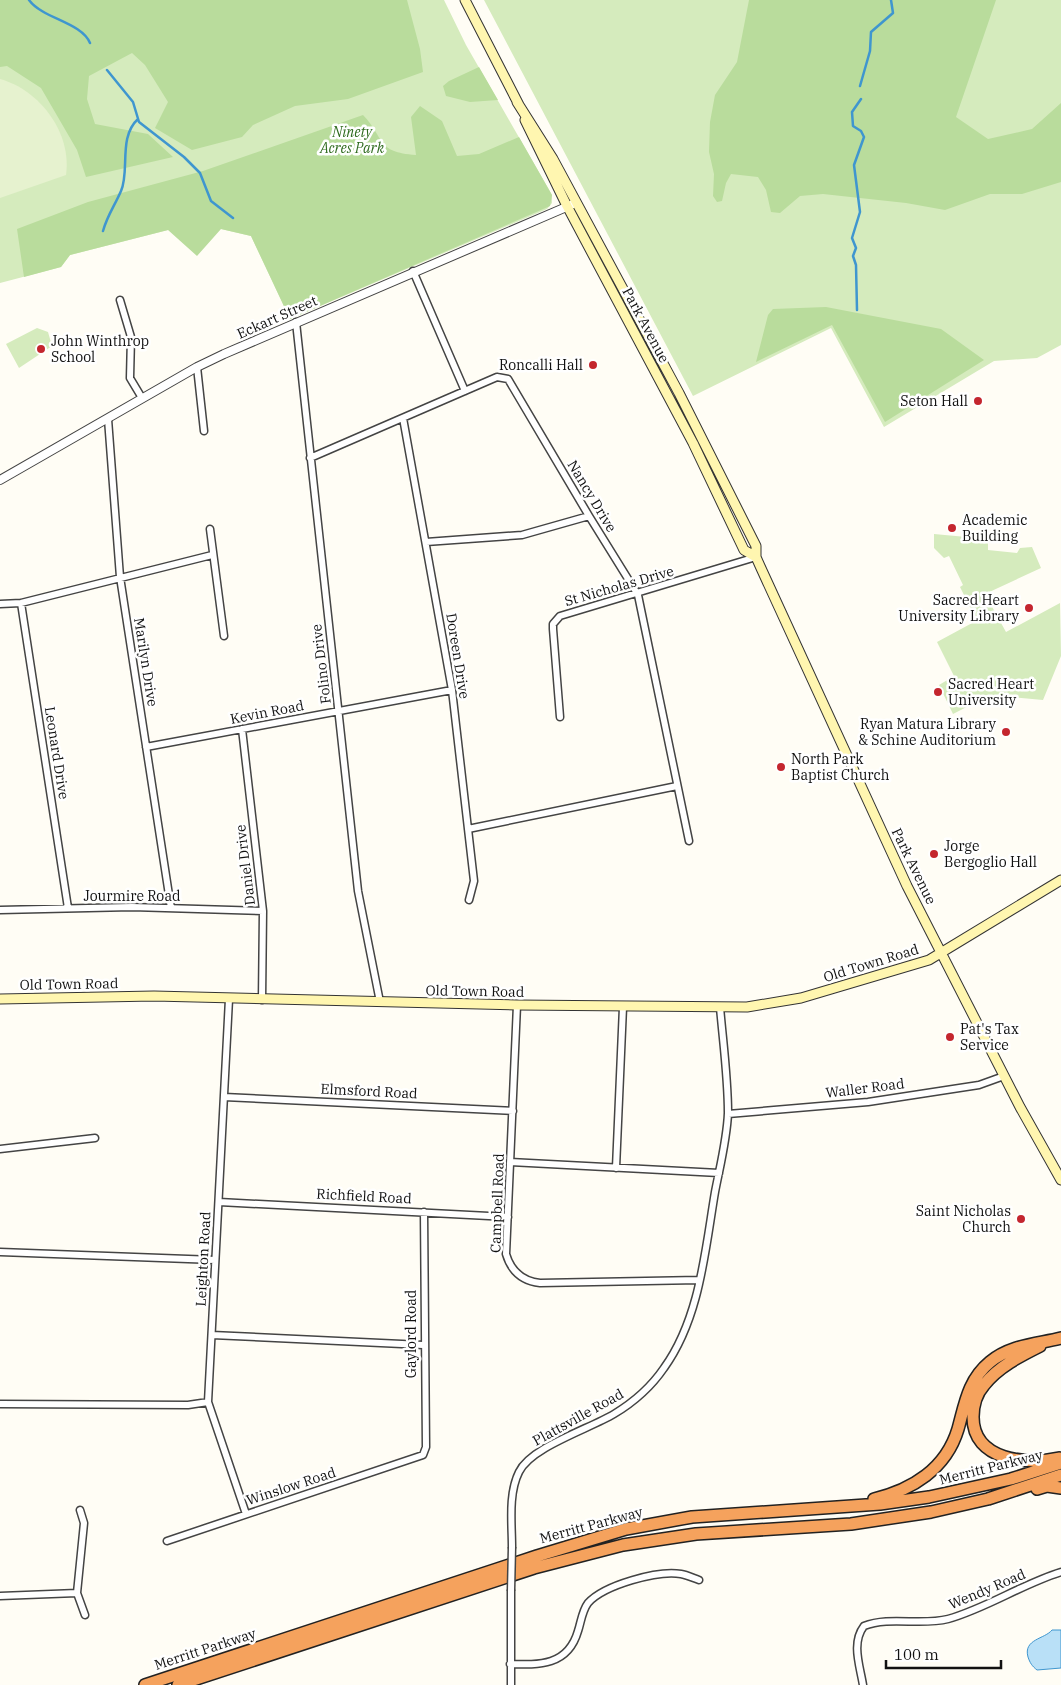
<svg xmlns="http://www.w3.org/2000/svg" width="1061" height="1685" viewBox="0 0 1061 1685" font-family="'IBM Plex Serif',serif">
<style>
.green{fill:#d5ebbd}
.forest{fill:#b9dc9c}
.pitch{fill:#e6f2cf}
.water{fill:#b9e0f7;stroke:#3f96cf}
.lines{fill:none;stroke-linecap:round;stroke-linejoin:round}
.stream{stroke:#3f96cf;stroke-width:2.5}
.minor-casing{stroke:#444;stroke-width:9}
.tertiary-casing{stroke:#444;stroke-width:10}
.secondary-casing{stroke:#333;stroke-width:11}
.motorway-casing{stroke:#222;stroke-width:14}
.minor{stroke:#fff;stroke-width:6}
.tertiary{stroke:#fff;stroke-width:8}
.secondary{stroke:#fff6b0;stroke-width:9}
.motorway{stroke:#f5a25d;stroke-width:11}
.minor-bridge-casing{stroke:#444;stroke-width:9;stroke-linecap:butt}
.minor-bridge{stroke:#fff;stroke-width:6}
.poi-dot{fill:#c4262e;stroke:#fff;stroke-width:2}
.labels{text-anchor:middle;stroke-width:5;stroke-linejoin:round;paint-order:stroke}
.park-label{font-size:14px;font-style:italic;fill:#2f6b1f;stroke:#fff}
.street-label{font-size:14px;fill:#111;stroke:#fff}
.poi-label{font-size:14px;fill:#111;stroke:#fff;text-anchor:start}
</style>
<rect width="100%" height="100%" fill="#fffdf5"/>
<path class="green" d="M0,0H444L466,45L552,195V203L547,209L290,319L251,236L221,229L168,230L70,255L61,267L0,283Z
M484,0H1061V345L1037,358L994,361L884,427L831,328L693,396Z
M37,328L48,332L52,346L19,368L6,344Z
M934,534L988,539V550L1017,553L1020,548L1032,547L1041,568L985,594L1006,632L1060,603L1061,656L1043,700L990,695L953,714L939,685L954,676L937,642L974,622L969,611L971,609L960,587L963,585L949,556L944,558L934,548Z"/>
<path class="forest" d="M0,0H407L420,49L423,72L348,99L295,106L253,125L242,137L192,150L155,128L168,102L145,65L132,53L89,76L87,99L95,124L148,134L173,157L86,177L77,150L41,88L7,66L0,67Z
M749,0H996L956,117L988,139L1032,129L1061,103V182L1022,194H990L945,210L906,203L823,194L800,196L780,213L771,212L766,190L758,177L731,174L726,183L722,201L717,202L713,196L714,174L709,152L710,122L715,95L737,62Z
M479,67L498,100L470,102L446,96L443,86L449,81Z
M420,106L442,121L457,156L479,154L519,137L552,195L550,206L290,319L251,236L221,229L197,256L168,230L70,255L61,267L24,277L17,229L88,202L203,171L363,115C386,139 375,152 416,155L411,117Z
M826,307L941,329L984,360L885,422L832,325L756,362L768,315L773,309Z"/>
<path class="pitch" d="M0,79C40,90 72,133 66,175L0,198Z"/>
<path class="water" d="M1052,1630H1061V1668L1037,1670C1032,1666 1030,1663 1028,1657C1023,1639 1045,1639 1052,1630Z"/>
<g class="lines">
<path class="stream" d="M29,0C43,19 81,22 90,43
M107,70L133,102L139,122L184,157L200,173L211,201L233,218
M860,86L870,51L871,32L893,13L891,0
M103,231C107,216 115,205 121,191C130,171 118,137 138,119
M857,310L856,265L853,256L856,248L852,238L860,212L854,165L864,137L861,131L853,126L852,112L861,99"/>
<g class="minor-casing">
<path id="minor" d="M413,271L465,391
M120,300L131,337L130,378L142,398
M296,322L358,891L380,1002
M197,367L204,431
M403,418L452,690L474,881L469,900
M108,419L120,577L171,908
M310,458L497,377L508,379L589,516L638,595L689,841
M210,529L224,636
M426,542L522,535L589,516
M21,603L68,908
M0,604L21,603L212,555
M560,717L553,629V624L560,616L756,557
M242,729L263,911L262,1000
M146,747L452,690
M468,829L677,786
M0,910L132,907L263,911
M229,999L208,1402L246,1514
M517,1005L506,1254C511,1271 522,1281 540,1283L699,1280
M224,1097L513,1111
M728,1114L868,1102L979,1085L1004,1076
M0,1149L95,1138
M510,1162L719,1173
M616,1168L623,1007
M219,1202L508,1217
M0,1252L215,1260
M212,1335L423,1345
M0,1404L188,1405L208,1402
M80,1510L84,1523L77,1593L85,1615
M167,1541L423,1455L426,1447L424,1212
M512,1547C512,1524 508,1494 519,1472C531,1447 589,1429 614,1414C634,1402 651,1387 664,1368C700,1318 705,1251 715,1192C720,1166 727,1139 728,1113C728,1078 723,1042 720,1007
M511,1591V1685
M0,1596L77,1593
M510,1664C539,1665 568,1666 578,1631C581,1622 582,1611 588,1603C604,1585 658,1570 681,1574C687,1575 693,1578 699,1580
M863,1685C860,1666 851,1643 864,1626C890,1616 921,1626 948,1619C987,1608 1022,1584 1061,1572"/>
</g>
<g class="tertiary-casing">
<path id="tertiary" d="M0,480L197,367L224,354L571,205"/>
</g>
<g class="secondary-casing">
<path id="secondary" d="M465,0L519,105
M517,102L553,159L679,393L756,546V557L760,566L907,886L1020,1107L1061,1180
M525,120L567,206L693,443L744,550L756,557
M0,999L154,996L517,1005L747,1007L801,998L929,960L1061,880"/>
</g>
<g class="motorway-casing">
<path id="motorway" d="M1040,1346C1020,1356 998,1367 984,1385C976,1394 973,1405 973,1417C973,1461 1027,1465 1059,1458
M1037,1489L1047,1486L1061,1488
M874,1499C912,1490 946,1469 958,1429C965,1404 968,1380 990,1362C1010,1345 1037,1344 1061,1338
M145,1685L537,1556L626,1529L692,1517L880,1504L929,1497L1011,1479L1061,1463
M178,1685L534,1568L623,1545L696,1534L851,1524L931,1512L988,1499L1061,1475"/>
</g>
<use href="#minor" class="minor"/>
<use href="#tertiary" class="tertiary"/>
<use href="#secondary" class="secondary"/>
<use href="#motorway" class="motorway"/>
<g class="minor-bridge-casing">
<path id="minor-bridge" d="M511,1591L512,1547"/>
</g>
<use href="#minor-bridge" class="minor-bridge"/>
</g>
<g class="poi-dot">
<circle cx="41" cy="349" r="5"/>
<circle cx="593" cy="365" r="5"/>
<circle cx="978" cy="401" r="5"/>
<circle cx="952" cy="528" r="5"/>
<circle cx="1029" cy="608" r="5"/>
<circle cx="938" cy="692" r="5"/>
<circle cx="1006" cy="732" r="5"/>
<circle cx="781" cy="767" r="5"/>
<circle cx="934" cy="854" r="5"/>
<circle cx="950" cy="1037" r="5"/>
<circle cx="1021" cy="1219" r="5"/>
</g>
<g class="labels">
<g class="park-label">
<text x="352" y="137">Ninety<tspan x="352" dy="16">Acres Park</tspan></text>
</g>
<g class="street-label">
<text transform="translate(277 317) rotate(-24)" y="5">Eckart Street</text>
<text transform="translate(646 325) rotate(62)" y="5">Park Avenue</text>
<text transform="translate(592 496) rotate(59)" y="5">Nancy Drive</text>
<text transform="translate(619 586) rotate(-16)" y="5">St Nicholas Drive</text>
<text transform="translate(458 656) rotate(81)" y="5">Doreen Drive</text>
<text transform="translate(146 662) rotate(81)" y="5">Marilyn Drive</text>
<text transform="translate(321 664) rotate(-97)" y="5">Folino Drive</text>
<text transform="translate(267 712) rotate(-11)" y="5">Kevin Road</text>
<text transform="translate(57 753) rotate(81)" y="5">Leonard Drive</text>
<text transform="translate(245 865) rotate(-97)" y="5">Daniel Drive</text>
<text transform="translate(914 866) rotate(64)" y="5">Park Avenue</text>
<text x="132" y="901">Jourmire Road</text>
<text transform="translate(871 963) rotate(-17)" y="5">Old Town Road</text>
<text transform="translate(69 984) rotate(-1)" y="5">Old Town Road</text>
<text transform="translate(475 991) rotate(1)" y="5">Old Town Road</text>
<text transform="translate(865 1088) rotate(-7)" y="5">Waller Road</text>
<text transform="translate(369 1091) rotate(3)" y="5">Elmsford Road</text>
<text transform="translate(364 1196) rotate(3)" y="5">Richfield Road</text>
<text transform="translate(497 1203) rotate(-88)" y="5">Campbell Road</text>
<text transform="translate(203 1259) rotate(-87)" y="5">Leighton Road</text>
<text transform="translate(411 1334) rotate(-90)" y="5">Gaylord Road</text>
<text transform="translate(578 1417) rotate(-29)" y="5">Plattsville Road</text>
<text transform="translate(991 1467) rotate(-14)" y="5">Merritt Parkway</text>
<text transform="translate(291 1486) rotate(-18)" y="5">Winslow Road</text>
<text transform="translate(591 1525) rotate(-15)" y="5">Merritt Parkway</text>
<text transform="translate(987 1589) rotate(-23)" y="5">Wendy Road</text>
<text transform="translate(205 1649) rotate(-18)" y="5">Merritt Parkway</text>
</g>
<g class="poi-label">
<text x="51" y="346">John Winthrop<tspan x="51" dy="16">School</tspan></text>
<text x="583" y="370" text-anchor="end">Roncalli Hall</text>
<text x="968" y="406" text-anchor="end">Seton Hall</text>
<text x="962" y="525">Academic<tspan x="962" dy="16">Building</tspan></text>
<text x="1019" y="605" text-anchor="end">Sacred Heart<tspan x="1019" dy="16">University Library</tspan></text>
<text x="948" y="689">Sacred Heart<tspan x="948" dy="16">University</tspan></text>
<text x="996" y="729" text-anchor="end">Ryan Matura Library<tspan x="996" dy="16">&amp; Schine Auditorium</tspan></text>
<text x="791" y="764">North Park<tspan x="791" dy="16">Baptist Church</tspan></text>
<text x="944" y="851">Jorge<tspan x="944" dy="16">Bergoglio Hall</tspan></text>
<text x="960" y="1034">Pat's Tax<tspan x="960" dy="16">Service</tspan></text>
<text x="1011" y="1216" text-anchor="end">Saint Nicholas<tspan x="1011" dy="16">Church</tspan></text>
</g>
</g>
<path d="M886 1660v8h115v-8" fill="none" stroke="#111111" stroke-width="2.5"/>
<text x="894" y="1660" font-size="15" fill="#111111" stroke="#ffffff" stroke-width="4" paint-order="stroke">100 m</text>
</svg>
